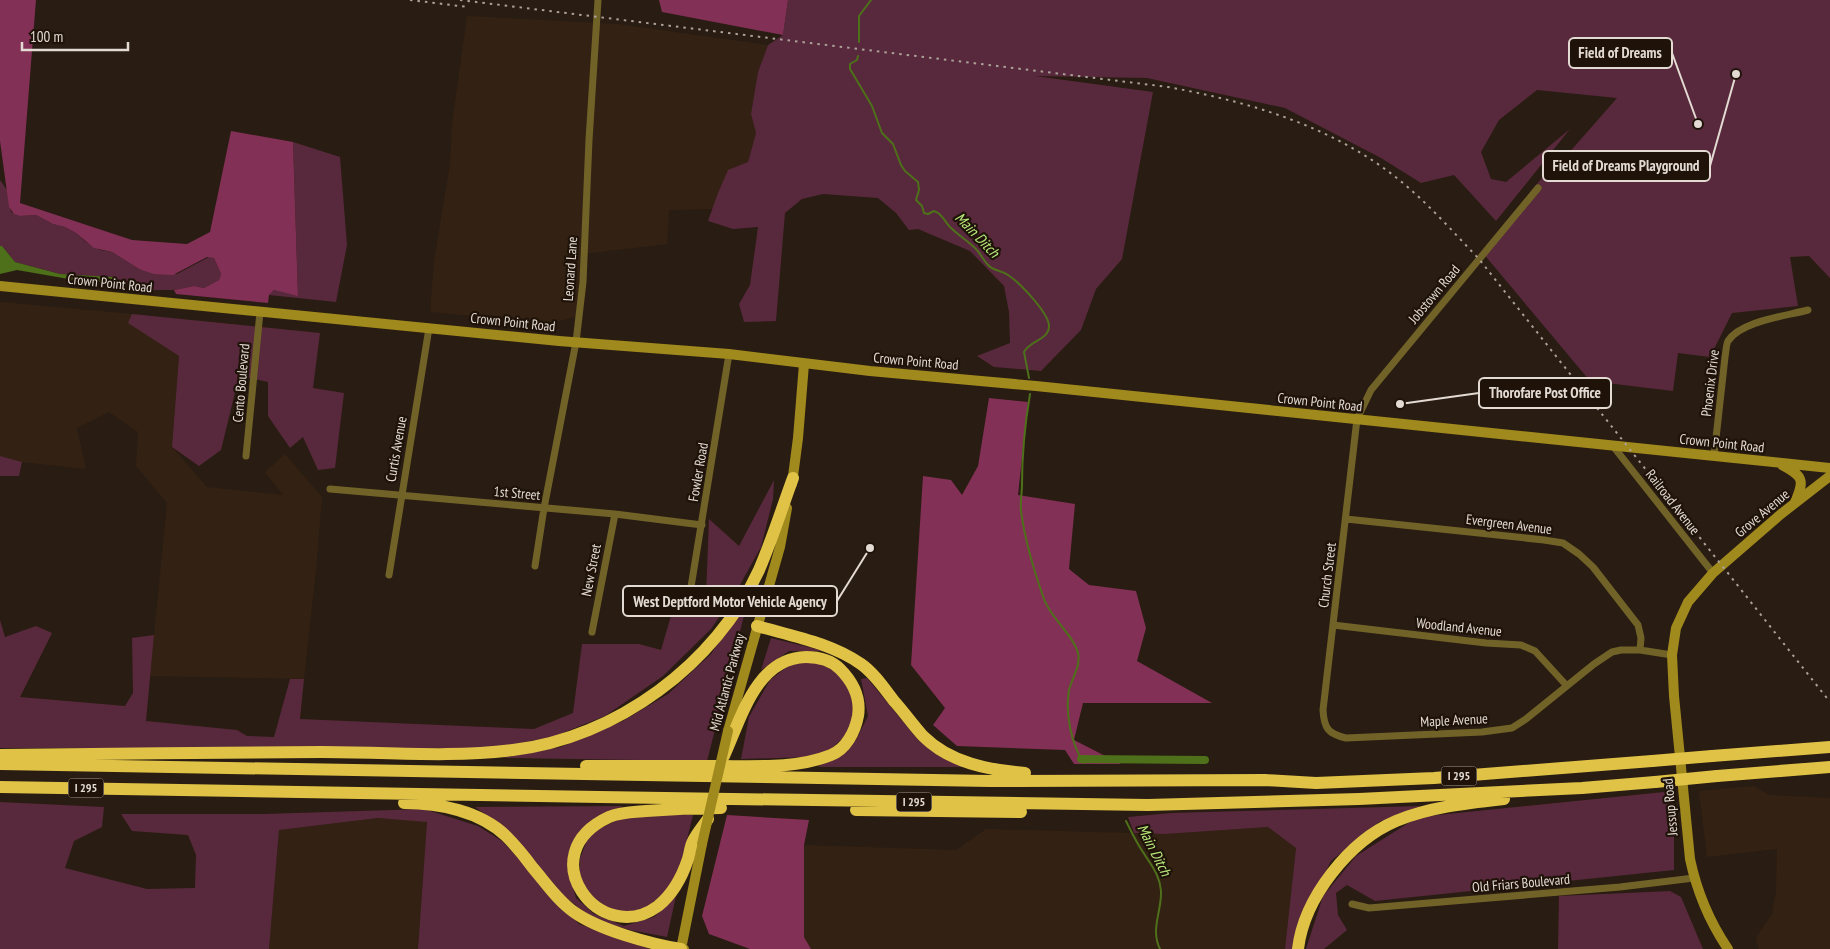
<svg xmlns="http://www.w3.org/2000/svg" width="1830" height="949" viewBox="0 0 1830 949" font-family="'PT Sans Narrow',sans-serif">
<style>
.built{fill:#332213}
.green{fill:#58293c}
.forest{fill:#823055}
.water{fill:#4e701a}
.lines{fill:none;stroke-linecap:round;stroke-linejoin:round}
.stream{stroke:#4e701a;stroke-width:2}
.canal{stroke:#4e701a;stroke-width:8}
.minor{stroke:#716328;stroke-width:7}
.secondary{stroke:#a0891d;stroke-width:10}
.motorway{stroke:#dfc246;stroke-width:12}
.rail{stroke:#aba199;stroke-width:2;stroke-dasharray:2.5 5;stroke-linecap:butt}
.secondary-bridge{stroke:#a0891d;stroke-width:10}
.motorway-bridge{stroke:#dfc246;stroke-width:12}
.labels{text-anchor:middle;stroke-width:4.5;stroke-linejoin:round;paint-order:stroke}
.shield{fill:#1f1309;stroke:#a89e96;stroke-width:1}
.shield-label{font-size:12px;font-weight:bold;fill:#e3dad3}
.street-label{font-size:14px;fill:#e3dad3;stroke:#1f1309}
.water-label{font-size:15px;font-style:italic;fill:#b6e87a;stroke:#1f1309}
.leader{fill:none;stroke:#e3dad3;stroke-width:2}
.callout-dot{fill:#e3dad3;stroke:#1f1309;stroke-width:2}
.callout{fill:#1f1309;stroke:#e3dad3;stroke-width:2}
.callout-label{font-size:15px;text-anchor:middle;font-weight:bold;fill:#e3dad3}
</style>
<rect width="100%" height="100%" fill="#291c12"/>
<path class="built" d="M467,16L618,24L768,45L758,72L751,114L756,133L748,162L715,209L669,210L667,244L582,254L579,316L552,323L431,312V299L434,262L450,164L452,124Z
M0,302L132,314L129,323L179,356L172,447L207,487L283,495L265,472L285,454L322,497L316,570L304,679L150,676L167,503L136,466L138,432L109,412L77,428L86,469L22,462L0,456Z
M1754,786L1769,795L1830,798V949H1759L1756,938L1772,914L1776,892L1777,849L1707,857L1699,791Z
M378,818L427,821L418,949H269L279,830Z
M1268,827L1296,848L1285,949H811L804,937V845L956,850L986,829L1165,834Z"/>
<path class="green" d="M788,0H1830V278L1809,256L1790,257L1798,306L1732,313L1710,357L1678,353L1673,391L1590,381L1482,252L1550,168L1560,167V163L1617,98L1537,90L1499,120L1481,152L1491,179L1506,182L1570,129L1496,221L1454,175L1421,183L1381,158L1285,108L1147,78L1035,76L1153,92L1122,259L1096,289L1081,330L1041,371L994,367L977,356L1010,343L1009,312L1004,286L970,251L918,229L909,230L896,213L878,198L823,194L802,199L785,213L776,321L744,322L739,304L750,285L758,227L733,229L708,221L718,193L728,170L748,162L756,133L751,114L758,72L768,45L783,35Z
M293,142L340,157L347,245L336,302L269,295L274,290L298,295Z
M0,180L7,190L11,212L20,216L36,215L53,224L65,227L76,233L86,242L100,250L112,252L139,269L177,274L209,257L214,258L221,274L219,280L204,288L194,286L174,290H154L123,284L112,277L60,274L15,262L2,246H0Z
M132,314L320,333L313,388L344,393L335,468L318,470L303,437L290,448L268,416V382L239,376L221,450L199,466L172,447L179,356L128,323Z
M0,456L22,462L19,476H0Z
M774,480L773,499L761,547L736,592L711,629L663,676L605,716L555,736L495,748H0V620L5,637L36,626L52,633L20,697L125,706L133,693L132,638L154,635L146,721L237,730L247,736L274,737L290,679H304L300,719L534,729L573,713L582,644H639L661,650L673,609L698,612L706,596L709,519L739,546Z
M749,596L707,761L502,758L561,747L623,721L668,694L711,654Z
M771,638L824,651H789L761,670Z
M792,663H823L839,675L853,692L856,713L845,736L831,749L810,757L741,759L749,717L770,680Z
M867,678L919,741L964,767H818L856,740L868,716L861,679Z
M1674,791V870L1375,901L1347,885L1336,893L1338,915L1347,930L1324,949H1306L1323,896L1356,856L1418,817Z
M0,802L104,807L102,827L74,841L65,868L147,889L195,888L196,855L188,835L132,831L121,814H264L424,809L478,826L502,841L579,924L650,949H418L427,822L378,818L279,830L269,949H0Z
M623,806L595,818L578,833L569,851V873L576,898L594,914L624,926L654,917L676,896L667,937L630,930L594,919L561,894L492,819L475,807Z
M1421,806L1379,822L1331,861L1296,931L1293,949H1285L1296,848L1268,827L1165,834L1134,833L1128,817L1171,813Z
M639,814L693,815L682,860L669,889L646,908L625,913L598,904L580,885V858L590,833L620,819Z
M1670,891L1681,897L1703,949H1558L1559,896Z"/>
<path class="forest" d="M0,0H36L20,203L132,240L187,244L210,232L231,131L293,142L298,296L274,290L269,295L268,303L176,294L174,290L194,286L204,288L219,280L221,274L214,258L207,257L173,275L154,274L139,269L112,252L94,248L76,233L65,227L53,224L36,215L20,216L14,214L9,207L0,141Z
M659,0H788L783,35L662,12Z
M989,398L1028,402L1018,495L1075,504L1069,569L1089,585L1136,591L1146,628L1137,661L1212,703H1083L1074,740L1121,764H1074L1065,750L957,746L933,725L945,708L911,665L923,476L951,480L962,495L978,466Z
M727,815L809,820L804,845V937L811,949H750L709,934L702,916Z"/>
<path class="water" d="M0,246H2L15,262L60,274L112,277L123,284L80,281L17,270L0,274Z"/>
<g class="lines">
<path class="stream" d="M859,42V16L871,0
M858,56L857,60L850,64V69L872,106L882,133L893,144L901,165L905,171L918,182L919,190L916,200L922,206L924,213L928,214L934,211C942,213 944,221 950,227C958,235 968,241 976,249C981,254 983,260 988,265C993,271 1001,270 1008,275C1019,282 1047,311 1049,325C1050,340 1030,340 1024,352L1029,378
M1030,394C1025,424 1022,454 1022,484C1022,493 1020,502 1021,511C1025,541 1034,571 1044,599C1050,617 1074,636 1078,653C1081,666 1072,678 1069,690C1065,713 1071,744 1084,763
M1126,821C1131,831 1136,842 1143,852C1151,865 1160,875 1161,891C1162,911 1150,929 1160,949"/>
<path class="canal" d="M1081,759L1205,760"/>
<path class="minor" d="M1538,188L1371,390L1357,419L1323,710C1324,728 1328,734 1346,738L1482,732L1512,728L1526,719L1594,664L1612,652L1621,650H1640L1672,655
M1613,446L1713,573
M246,456L260,312
M1714,456L1725,357C1726,352 1726,345 1728,341C1741,321 1786,316 1808,310
M330,489L615,514L702,525
M1346,519L1544,540L1563,543L1579,554L1593,567L1638,625L1641,638L1640,650
M535,566L544,508L576,342L583,282L589,140L598,0
M389,575L429,328
M690,593L729,354
M1333,625L1486,643L1521,645L1535,651L1567,686
M592,632L615,514
M1352,904L1369,908L1620,887L1694,878"/>
<path class="secondary" d="M0,286L559,341L729,354L870,371L1036,386L1830,468
M1782,465C1803,476 1805,480 1795,502
M792,484L798,438L804,364
M728,731L780,547L787,508
M684,949H681L702,844
M1728,949C1709,921 1697,892 1690,859L1674,696L1672,655L1676,628L1688,602L1713,573L1781,514L1830,476"/>
<path class="motorway" d="M757,626C792,636 831,643 861,664C874,673 884,688 894,701C904,712 913,725 923,736C950,763 989,770 1025,773
M0,755C107,754 215,752 322,752C386,752 450,758 513,750C616,738 716,664 759,570C772,540 782,508 793,478
M1712,756L1830,747
M0,764L990,781L1265,780L1316,783L1434,778L1652,761
M586,766C630,766 674,766 718,766C755,766 796,769 831,755C846,749 855,732 858,716C861,697 853,682 840,669C831,660 819,657 806,657C756,658 741,719 724,756
M1717,776L1830,767
M0,787L600,797L1148,805L1359,799L1582,788L1655,782
M404,803C439,803 480,811 506,836C516,846 525,857 533,868C546,883 558,901 574,912C599,930 651,944 681,949
M856,810L1021,812
M708,819C703,826 697,833 693,841C690,846 690,853 688,859C682,877 673,894 658,906C600,949 529,854 609,817C620,812 634,812 646,811C671,809 696,808 721,808
M1298,949C1304,898 1349,841 1396,821C1430,807 1468,803 1504,799"/>
<path class="rail" d="M410,0L468,7
M460,0L1168,87C1250,102 1332,126 1398,179C1428,203 1453,232 1479,259L1830,702"/>
<path class="secondary-bridge" d="M702,844L728,731"/>
<path class="motorway-bridge" d="M1652,761L1712,756
M1655,782L1717,776"/>
</g>
<g class="labels">
<g class="shield">
<rect x="1441.5" y="766.5" width="35" height="19" rx="4"/>
<rect x="68.5" y="778.5" width="35" height="19" rx="4"/>
<rect x="896.5" y="792.5" width="35" height="19" rx="4"/>
</g>
<g class="shield-label">
<text x="1459" y="780">I 295</text>
<text x="86" y="792">I 295</text>
<text x="914" y="806">I 295</text>
</g>
<g class="street-label">
<text transform="translate(570 269) rotate(-86)" y="5">Leonard Lane</text>
<text transform="translate(110 283) rotate(6)" y="5">Crown Point Road</text>
<text transform="translate(1434 294) rotate(-50)" y="5">Jobstown Road</text>
<text transform="translate(513 322) rotate(6)" y="5">Crown Point Road</text>
<text transform="translate(916 361) rotate(5)" y="5">Crown Point Road</text>
<text transform="translate(241 383) rotate(-85)" y="5">Cento Boulevard</text>
<text transform="translate(1710 383) rotate(-83)" y="5">Phoenix Drive</text>
<text transform="translate(1320 402) rotate(6)" y="5">Crown Point Road</text>
<text transform="translate(1722 443) rotate(6)" y="5">Crown Point Road</text>
<text transform="translate(396 449) rotate(-80)" y="5">Curtis Avenue</text>
<text transform="translate(698 472) rotate(-80)" y="5">Fowler Road</text>
<text transform="translate(517 493) rotate(5)" y="5">1st Street</text>
<text transform="translate(1673 502) rotate(52)" y="5">Railroad Avenue</text>
<text transform="translate(1762 513) rotate(-40)" y="5">Grove Avenue</text>
<text transform="translate(1509 524) rotate(7)" y="5">Evergreen Avenue</text>
<text transform="translate(591 570) rotate(-79)" y="5">New Street</text>
<text transform="translate(1327 575) rotate(-83)" y="5">Church Street</text>
<text transform="translate(1459 627) rotate(6)" y="5">Woodland Avenue</text>
<text transform="translate(727 682) rotate(-75)" y="5">Mid Atlantic Parkway</text>
<text transform="translate(1454 720) rotate(-3)" y="5">Maple Avenue</text>
<text transform="translate(1670 807) rotate(-95)" y="5">Jessup Road</text>
<text transform="translate(1521 883) rotate(-5)" y="5">Old Friars Boulevard</text>
</g>
<g class="water-label">
<text transform="translate(977 235) rotate(46)" y="5">Main Ditch</text>
<text transform="translate(1154 850) rotate(63)" y="5">Main Ditch</text>
</g>
</g>
<path class="leader" d="M1698 124L1672 53M1736 74L1710 166M1400 404L1479 393M870 548L837 601"/>
<g class="callout-dot">
<circle cx="1698" cy="124" r="5"/>
<circle cx="1736" cy="74" r="5"/>
<circle cx="1400" cy="404" r="5"/>
<circle cx="870" cy="548" r="5"/>
</g>
<g class="callout">
<rect x="1569" y="38" width="103" height="30" rx="5"/>
<rect x="1543" y="151" width="167" height="30" rx="5"/>
<rect x="1479" y="378" width="132" height="30" rx="5"/>
<rect x="623" y="586" width="214" height="30" rx="5"/>
</g>
<g class="callout-label">
<text x="1620" y="58">Field of Dreams</text>
<text x="1626" y="171">Field of Dreams Playground</text>
<text x="1545" y="398">Thorofare Post Office</text>
<text x="730" y="607">West Deptford Motor Vehicle Agency</text>
</g>
<path d="M22 42v8h106v-8" fill="none" stroke="#e3dad3" stroke-width="2.5"/>
<text x="30" y="42" font-size="15" fill="#e3dad3" stroke="#1f1309" stroke-width="4" paint-order="stroke">100 m</text>
</svg>
